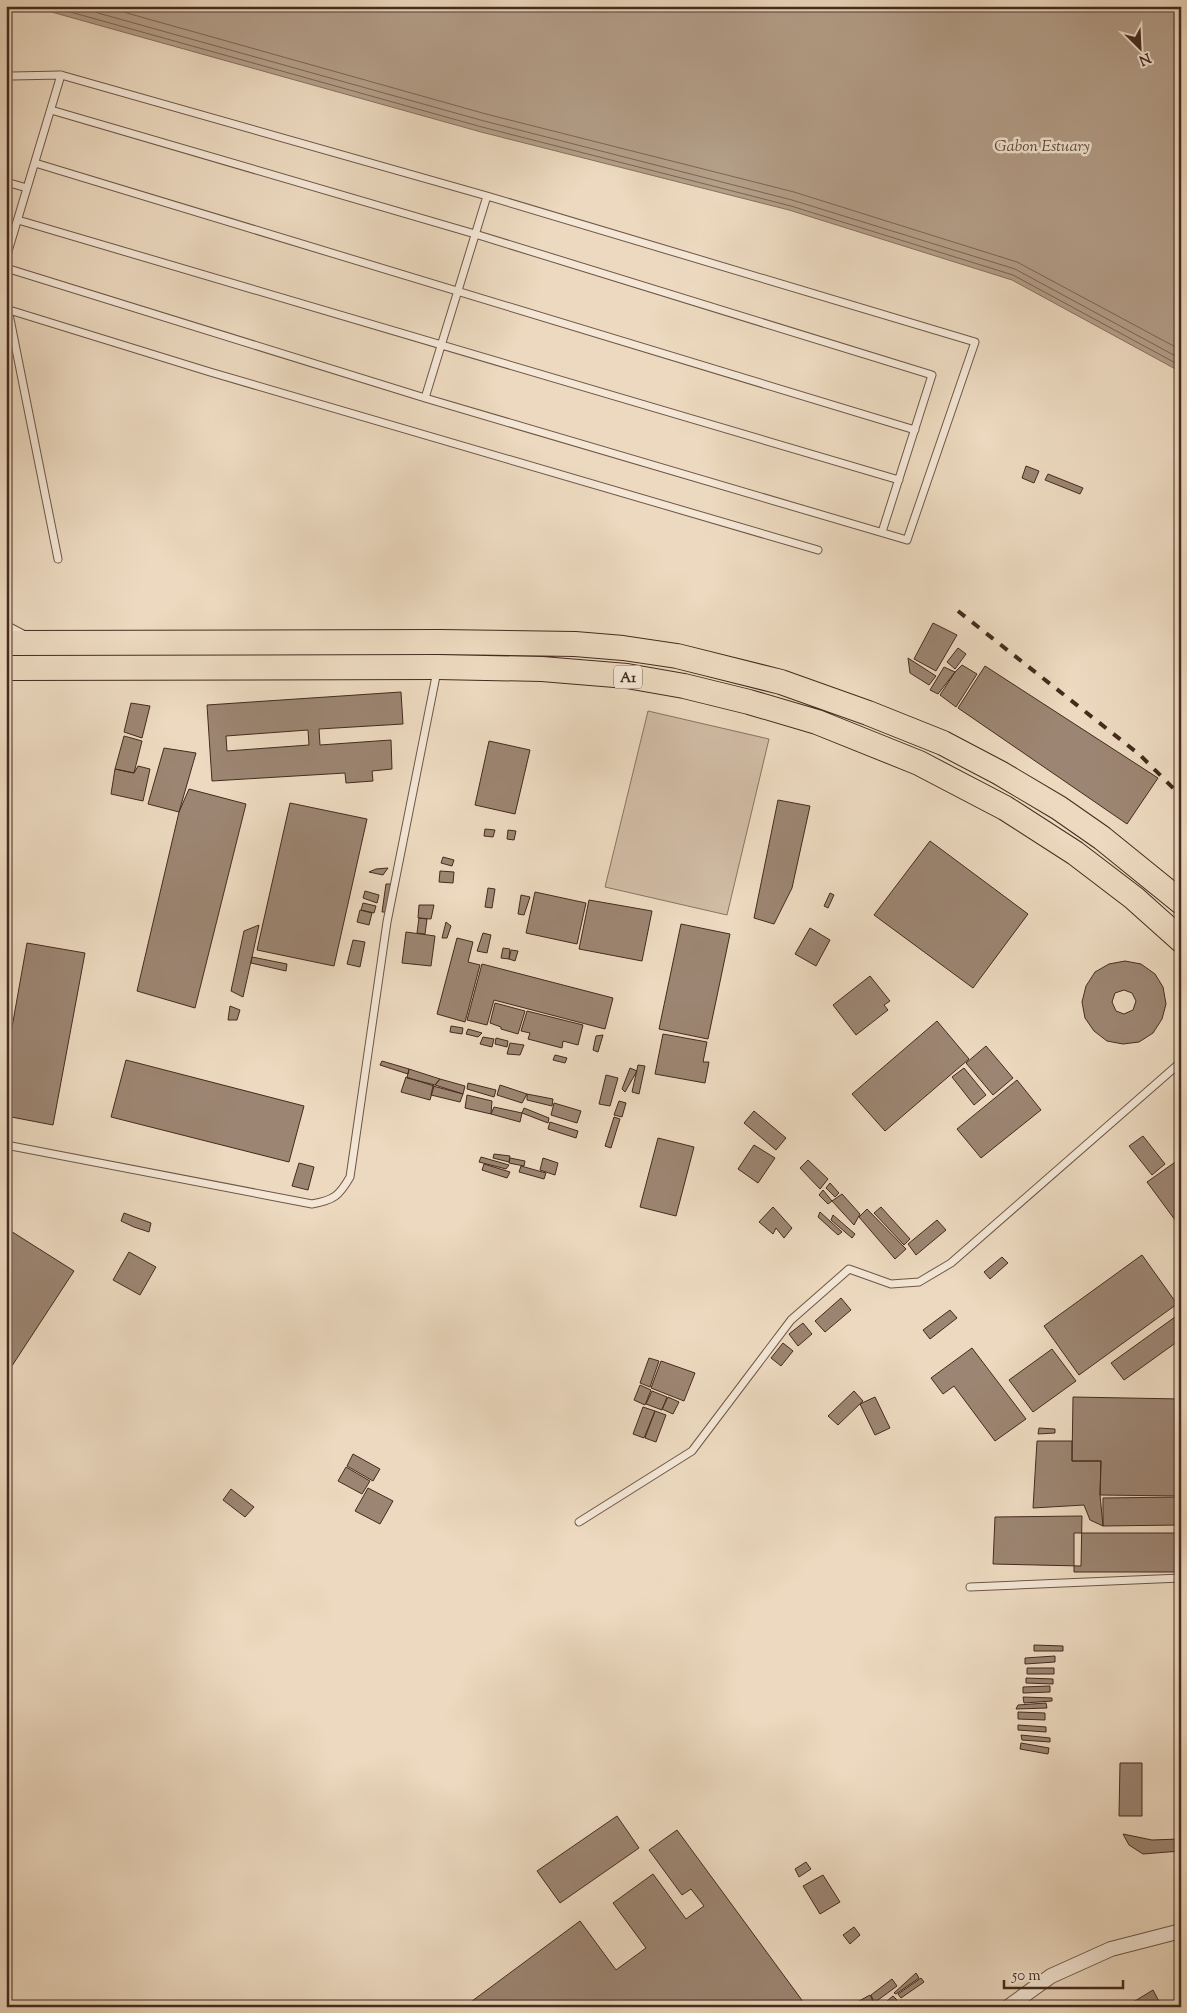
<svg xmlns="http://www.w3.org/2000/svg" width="1187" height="2013" viewBox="0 0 1187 2013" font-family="'Sorts Mill Goudy',serif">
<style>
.green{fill:#d0bba4;stroke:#8a7361}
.water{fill:#b39e88;stroke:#87705e}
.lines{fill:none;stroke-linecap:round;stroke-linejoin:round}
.shore{stroke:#7c6453;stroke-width:1}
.building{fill:#9c8572;stroke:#452b1e;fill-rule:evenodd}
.lane-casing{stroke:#6f5646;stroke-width:9}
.street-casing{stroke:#6f5646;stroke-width:16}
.highway-casing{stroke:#452b1e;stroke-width:26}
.lane{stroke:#f3e6d5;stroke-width:7}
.street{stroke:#f3e6d5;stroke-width:14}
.highway{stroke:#ecd9bf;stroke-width:24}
.rail{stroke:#452b1e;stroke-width:4;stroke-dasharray:9 9;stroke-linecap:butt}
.labels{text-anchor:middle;stroke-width:5;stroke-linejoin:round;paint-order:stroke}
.shield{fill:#f3e6d5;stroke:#796355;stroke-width:1}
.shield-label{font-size:14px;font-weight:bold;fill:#452b1e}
.water-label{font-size:16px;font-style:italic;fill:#604838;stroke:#f3e6d5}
</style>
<rect width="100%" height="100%" fill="#ecd9bf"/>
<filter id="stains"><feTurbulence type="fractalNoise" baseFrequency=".004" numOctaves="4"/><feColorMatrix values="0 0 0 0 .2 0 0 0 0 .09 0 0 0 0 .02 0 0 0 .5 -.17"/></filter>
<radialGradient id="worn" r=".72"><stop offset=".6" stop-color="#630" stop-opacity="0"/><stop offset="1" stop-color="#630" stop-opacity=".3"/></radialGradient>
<path class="green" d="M648,711L769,739L727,915L605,887Z"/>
<path class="water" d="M30,6H1181V372L1012,280L789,210L481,132Z"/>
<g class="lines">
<path class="shore" d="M49,6L482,127L791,206L1013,275L1181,366
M73,6L484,121L792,200L1015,269L1181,359
M102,6L486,114L794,192L1017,262L1181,350"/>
</g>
<path class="building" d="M1026,466L1039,471L1034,483L1022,478Z
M1048,474L1083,488L1080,494L1045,480Z
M933,623L957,635L936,671L914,659Z
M958,648L966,654L955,669L947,662Z
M908,658L936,676L929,685L910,673Z
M962,665L977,674L956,707L940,695L955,672Z
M985,666L1158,778L1127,824L958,708Z
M944,667L955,672L938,694L930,690Z
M401,692L403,724L319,729L320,745L391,740L392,769L372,771L373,781L346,783L345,773L212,781L207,705ZM308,730L309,745L227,751L226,736Z
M131,703L150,706L142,738L124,732Z
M124,736L142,741L134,773L115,769Z
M489,741L530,750L515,814L475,805Z
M164,748L196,753L179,812L148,804Z
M138,766L150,769L143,801L111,794L115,769L134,773Z
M189,789L246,804L195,1008L137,991L179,812Z
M778,800L810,806L792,888L774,924L754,918Z
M290,803L367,819L334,966L257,950Z
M485,829L495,830L493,837L484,836Z
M508,830L516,831L514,840L507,839Z
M930,841L1028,914L973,988L874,915Z
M443,857L454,860L452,866L441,863Z
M388,868L383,875L369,872L376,869Z
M440,871L454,872L453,883L439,882Z
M386,884H391L387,912H382Z
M488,888L495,889L492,908L485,907Z
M365,891L379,895L377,903L363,898Z
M535,892L586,903L577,944L526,933Z
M830,893L834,895L828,908L824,906Z
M521,895L530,897L524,915L518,914Z
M589,900L652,911L642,961L579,949Z
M363,903L376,906L374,913L361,910Z
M419,905H434L431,919L418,918Z
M360,910L372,913L369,925L357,922Z
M419,918L427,919L425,934L417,933Z
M446,922L451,926L447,938H442Z
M681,924L730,934L708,1039L659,1029Z
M259,925L252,957L243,997L231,991L244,931Z
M810,928L830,940L816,966L795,954Z
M406,932L435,936L431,966L402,963Z
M483,933L491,935L487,953L477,951Z
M457,938L473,942L468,962L480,965L465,1022L437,1014Z
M353,940L365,942L360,967L347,964Z
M27,943L85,953L53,1125L6,1116V1061Z
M503,948L510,949L509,959L501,958Z
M511,950L518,951L515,961L509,959Z
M252,957L287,964L286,971L251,963Z
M1125,961L1141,964L1155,974L1163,987L1166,1004L1162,1019L1153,1033L1139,1042L1123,1044L1107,1041L1094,1031L1085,1018L1082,1002L1086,986L1095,972L1109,964ZM1124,990L1132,993L1136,1001L1133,1010L1124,1014L1116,1011L1112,1002L1115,993Z
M482,964L613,998L605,1029L494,1000L487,1025L467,1020Z
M870,976L890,1001L884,1005L888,1010L856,1035L833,1005Z
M495,1003L525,1011L518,1034L501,1029V1027L490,1023Z
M230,1006L240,1010L237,1020H228Z
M527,1011L583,1025L578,1045L563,1041L562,1048L528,1039L530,1033L521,1031Z
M937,1021L969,1059L885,1131L852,1094Z
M451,1026L463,1028L462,1034L450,1032Z
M468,1029L482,1033L478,1037L466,1034Z
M663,1034L707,1042L703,1062H709L705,1083L655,1074Z
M603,1035L598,1052L593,1050L596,1036Z
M483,1037L494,1039L492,1047L480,1044Z
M496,1038L508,1041L507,1047L495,1044Z
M510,1043L524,1045L520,1055L507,1054Z
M986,1046L1013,1078L993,1095L966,1063Z
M555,1055L567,1058L565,1063L553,1060Z
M126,1060L304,1106L289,1162L111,1117Z
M382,1061L409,1069L408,1074L380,1065Z
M638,1065L645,1066L639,1094L632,1092Z
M630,1068L637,1071L625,1092L622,1089Z
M964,1068L986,1095L974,1105L952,1077Z
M409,1069L440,1079L435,1085L407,1078Z
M606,1075L618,1078L610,1106L599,1104Z
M406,1077L434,1086L430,1100L401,1092Z
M440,1079L465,1086L463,1094L435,1085Z
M1017,1080L1041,1110L981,1158L957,1129Z
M468,1083L496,1090L494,1097L467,1089Z
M500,1085L527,1094L522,1103L497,1095Z
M433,1086L463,1094L460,1102L431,1095Z
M527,1094L553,1099L552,1106L527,1100Z
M467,1095L492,1101L491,1114L465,1108Z
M619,1101L626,1103L622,1117L614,1115Z
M554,1103L581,1111L577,1123L551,1115Z
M494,1107L522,1113L520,1122L491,1114Z
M524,1108L549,1118L548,1123L522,1113Z
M754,1111L786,1138L776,1150L744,1123Z
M614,1117L620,1119L611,1148L605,1146Z
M550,1122L578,1131L576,1138L548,1129Z
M1143,1136L1165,1164L1152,1175L1129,1146Z
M658,1138L694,1147L676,1216L640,1207Z
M754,1145L775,1158L758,1183L738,1169Z
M494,1154L510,1156L509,1162L493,1158Z
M481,1157L509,1165L506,1169L479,1162Z
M510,1158L525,1161L524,1166L509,1163Z
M543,1158L558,1163L555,1175L540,1170Z
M1181,1158V1228L1147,1182Z
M808,1160L828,1179L820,1189L800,1168Z
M299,1163L314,1167L308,1190L292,1186Z
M484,1164L510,1172L507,1178L482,1170Z
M521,1166L546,1173L544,1179L519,1172Z
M830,1183L839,1193L835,1197L826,1188Z
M823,1190L832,1201L828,1204L819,1195Z
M842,1194L860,1214L854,1225L832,1201Z
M773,1207L792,1228L784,1238L776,1228L773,1234L759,1222Z
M881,1207L910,1239L904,1245L874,1213Z
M867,1209L906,1249L895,1259L859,1217Z
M820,1212L842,1232L838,1235L818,1217Z
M124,1213L151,1223L149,1232L134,1227L121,1221Z
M833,1215L855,1234L852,1238L831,1220Z
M937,1220L946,1230L916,1255L908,1244Z
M6,1228L74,1271L6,1375Z
M129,1252L156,1267L140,1295L113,1280Z
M1142,1255L1177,1304L1079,1375L1044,1326Z
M1002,1257L1008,1263L990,1279L984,1272Z
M841,1298L851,1310L825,1332L815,1321Z
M950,1310L957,1318L930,1339L923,1330Z
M1175,1317L1181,1325V1339L1124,1380L1111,1363Z
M803,1323L812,1334L798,1346L789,1334Z
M783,1343L793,1351L781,1366L771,1358Z
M972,1348L1026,1419L995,1441L954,1386L943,1394L931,1378Z
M1052,1349L1076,1381L1033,1412L1009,1380Z
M649,1358L659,1361L650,1387L640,1383Z
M661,1361L695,1373L684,1401L651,1388Z
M640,1385L651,1390L645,1405L634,1400Z
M652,1391L667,1397L662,1410L646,1404Z
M854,1391L863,1401L838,1425L828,1416Z
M668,1397L679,1402L673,1414L662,1409Z
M875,1397L890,1428L875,1435L860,1404Z
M1073,1397L1181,1399V1496L1100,1495L1101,1461H1072Z
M643,1407L655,1411L644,1438L633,1434Z
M655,1411L666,1415L656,1442L645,1438Z
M1039,1428L1055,1429V1433L1038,1434Z
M1037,1441H1072V1461H1101L1100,1495L1103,1526L1090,1520L1084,1505L1033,1508Z
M353,1454L380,1469L373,1481L347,1466Z
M346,1467L370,1481L362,1494L338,1481Z
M368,1488L393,1501L380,1524L355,1511Z
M231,1489L254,1507L245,1517L223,1500Z
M1181,1497V1525L1103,1526V1498Z
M1082,1516L1081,1566L993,1564L995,1517Z
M1074,1533H1181V1572H1074Z
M1034,1645L1063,1646V1651H1034Z
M1055,1656V1662L1025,1664V1658Z
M1027,1668H1054V1674H1027Z
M1026,1678L1053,1679V1684L1026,1683Z
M1050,1686V1692L1023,1693V1687Z
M1023,1697L1052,1698V1701L1024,1703Z
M1046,1703L1047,1708L1016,1709L1018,1705Z
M1018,1712L1045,1713V1720L1018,1719Z
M1018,1725L1046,1727V1732L1018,1730Z
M1021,1735L1050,1738V1742L1022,1740Z
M1021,1743L1049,1748L1048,1754L1020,1749Z
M1120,1763H1142V1816H1119Z
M617,1816L639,1848L560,1903L537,1871Z
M677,1830L804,2003L798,2007H464L580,1921L616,1970L646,1948L613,1903L653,1874L686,1919L704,1906L691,1889L682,1895L649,1850Z
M1123,1834L1152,1840L1179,1839L1180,1851L1143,1854L1129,1845Z
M806,1862L811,1869L799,1877L795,1869Z
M823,1875L840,1902L820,1914L803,1886Z
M854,1927L860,1935L850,1944L843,1935Z
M916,1973L919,1978L896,1994L894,1993Z
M921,1978L924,1982L901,1998L898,1994Z
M892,1979L897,1986L874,2003L871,1995Z
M1153,1990L1162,2007H1125Z
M870,1995L874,2003L867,2007H861L859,2001Z
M893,1996L897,2000L889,2007H880Z"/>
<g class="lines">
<g class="lane-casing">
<path id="lane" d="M6,74L12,76L61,75
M51,110L475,234L932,375L882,532
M35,163L915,430
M6,182L27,188
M18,220L899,480
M6,258L61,75L487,196
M6,268L425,398L907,540L975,342L487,196L425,398
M6,309L210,372L818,550
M8,309L58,559
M6,625L25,635
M6,1145L312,1204C334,1200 339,1196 350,1177L387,922L437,671
M579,1522L692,1451L791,1320L849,1269L891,1284L919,1282L951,1263L1181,1062
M970,1587L1181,1578"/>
</g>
<g class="street-casing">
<path id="street" d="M1008,2007L1051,1976L1111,1949L1181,1931"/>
</g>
<g class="highway-casing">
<path id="highway" d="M6,643L441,642L575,644L623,648L677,656L781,682L868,713L943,743L1000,773L1059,808L1102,838L1181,902
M6,668L437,667L542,669L627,676L684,686L749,702L817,722L919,763L1005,808L1075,853L1134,898L1181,940"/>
</g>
<use href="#lane" class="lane"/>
<use href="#street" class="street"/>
<use href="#highway" class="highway"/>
<path class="rail" d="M958,611L1140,755L1181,796"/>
</g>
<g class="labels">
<rect class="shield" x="614" y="665.5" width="28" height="23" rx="4"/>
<g class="shield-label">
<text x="628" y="682">A1</text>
</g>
<g class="water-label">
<text x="1042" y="151">Gabon Estuary</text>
</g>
</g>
<rect width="1187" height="2013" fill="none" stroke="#ecd9bf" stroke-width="25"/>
<rect x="8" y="8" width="1172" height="1998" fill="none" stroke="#452b1e" stroke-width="2.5"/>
<rect x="12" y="12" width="1162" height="1988" fill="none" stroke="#452b1e"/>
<g transform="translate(1140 48) rotate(156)" stroke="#f3e6d5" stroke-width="4" paint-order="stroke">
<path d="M0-4L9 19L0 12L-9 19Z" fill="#452b1e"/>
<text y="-8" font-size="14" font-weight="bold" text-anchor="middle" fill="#452b1e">N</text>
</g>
<path d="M1004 1980v8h119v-8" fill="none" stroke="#452b1e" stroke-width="2.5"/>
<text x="1012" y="1980" font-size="15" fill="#452b1e" stroke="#f3e6d5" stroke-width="4" paint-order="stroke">50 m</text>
<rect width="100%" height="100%" filter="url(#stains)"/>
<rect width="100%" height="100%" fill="url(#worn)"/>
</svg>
